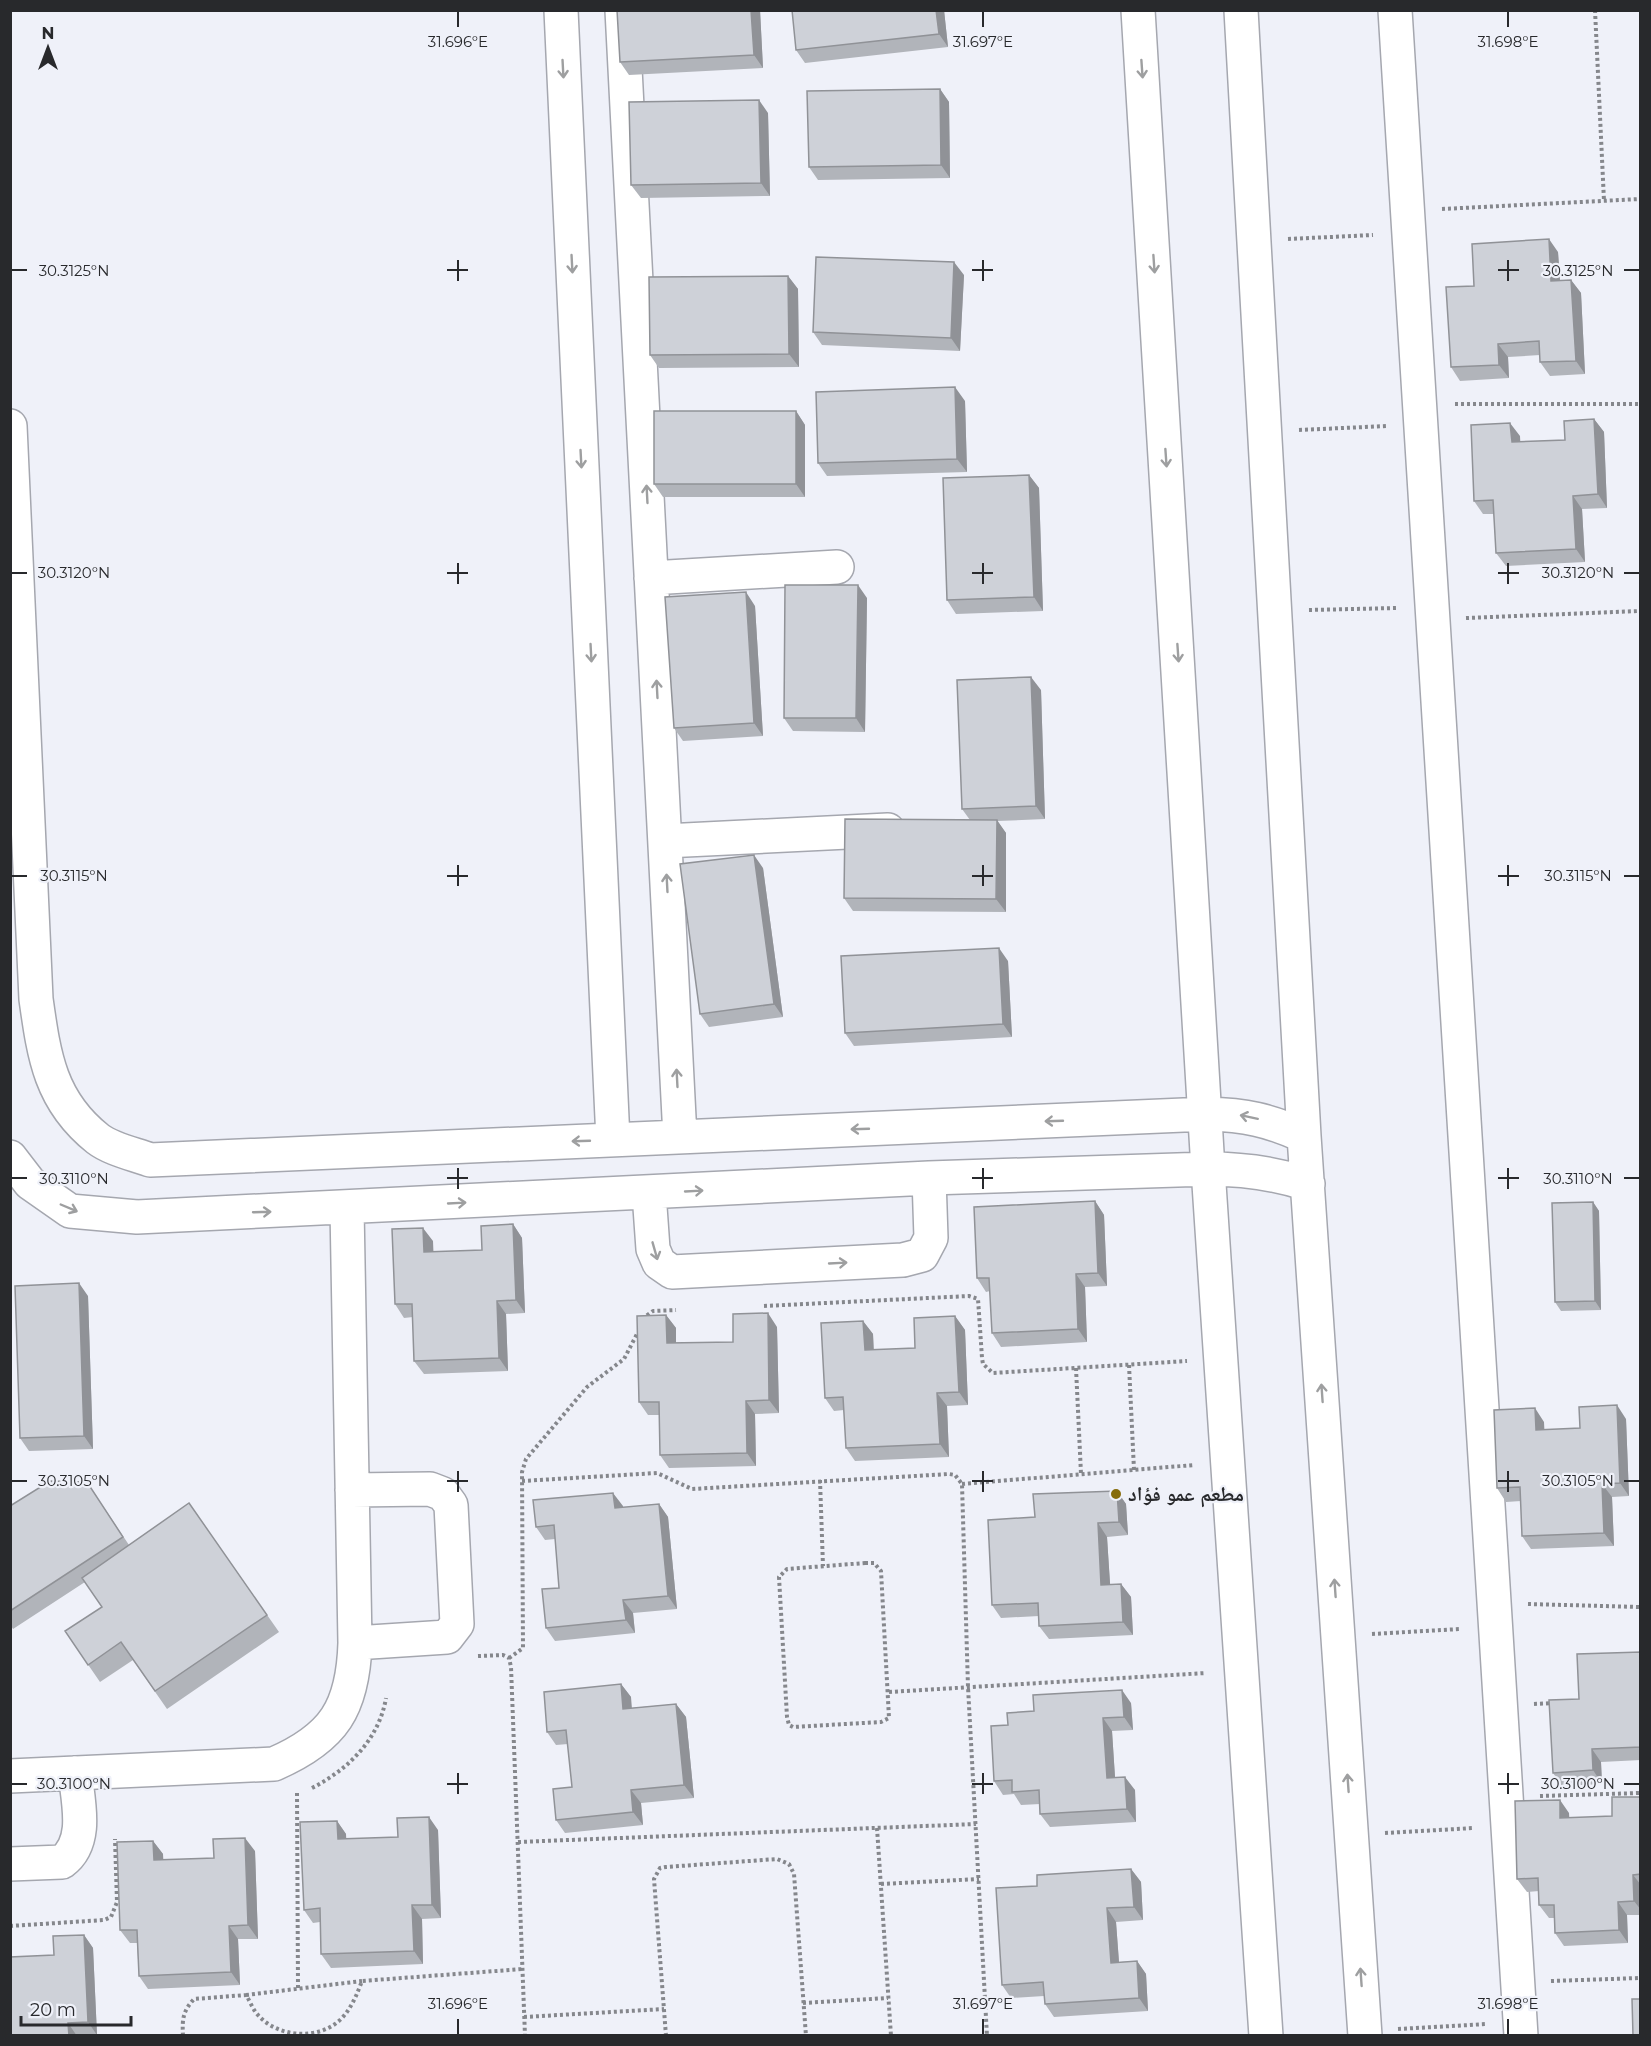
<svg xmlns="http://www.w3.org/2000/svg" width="1651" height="2046" viewBox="0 0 1651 2046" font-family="Montserrat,'Noto Naskh Arabic',sans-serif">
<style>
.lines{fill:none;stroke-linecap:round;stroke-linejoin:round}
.minor-casing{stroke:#a5a7af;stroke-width:36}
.path{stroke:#85878c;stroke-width:4;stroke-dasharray:3 3;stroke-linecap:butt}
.minor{stroke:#fff;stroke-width:33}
.wall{fill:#b1b4ba}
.shaded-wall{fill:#909297}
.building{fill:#ced1d8;stroke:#909297;stroke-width:1.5}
.oneway{stroke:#9e9fa0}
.ticks{fill:none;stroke:#28292c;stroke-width:2}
.poi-dot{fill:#876c09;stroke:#eff1f9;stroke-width:2}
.labels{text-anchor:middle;stroke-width:4.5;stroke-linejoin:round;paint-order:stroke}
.poi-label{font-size:20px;font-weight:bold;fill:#28292c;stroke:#eff1f9;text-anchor:start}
.ticks-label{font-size:15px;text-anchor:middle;fill:#28292c;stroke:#eff1f9;stroke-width:4.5;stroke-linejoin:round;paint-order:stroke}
</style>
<rect width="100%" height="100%" fill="#eff1f9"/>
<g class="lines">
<g class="minor-casing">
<path id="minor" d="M561,10L613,1140
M622,10L680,1137
M1138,10L1208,1169L1266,2036
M1241,10L1304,1136L1365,2036
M1395,10L1521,2036
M10,426L36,999C44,1056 50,1101 98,1139C111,1149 134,1154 150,1160L1207,1114C1245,1115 1269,1120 1304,1136
M651,578L837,567
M665,841L888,830
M10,1157L30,1183L70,1211L137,1217L929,1178L1208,1169C1244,1169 1274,1173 1308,1184
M649,1193L653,1249L659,1263L672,1272L903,1260L922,1255L931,1238L929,1178
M352,1490L430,1489L443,1494L451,1505L457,1624L447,1637L355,1643
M10,1776L274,1764C334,1738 353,1708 355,1643L347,1208
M10,1864L62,1862C89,1842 78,1802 75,1773"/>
</g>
<path class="path" d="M1595,10L1604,201
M1442,209L1640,199
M1288,239L1373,235
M1455,404H1640
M1299,430L1387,426
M1309,610L1397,608
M1466,618L1640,611
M764,1306L969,1296L978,1299L982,1358L983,1364L993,1373L1187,1361
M642,1319L653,1311L676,1310
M1129,1365L1134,1470
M1076,1368L1081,1474
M820,1480L823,1566
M522,1481L657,1473L692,1489L949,1474L955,1475L962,1484L968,1687L987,2036
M962,1484L1194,1465
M865,1563H874L881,1571L889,1718L881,1722L793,1727L789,1725L787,1717L779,1577L787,1569Z
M1528,1604L1640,1607
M1372,1634L1460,1629
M478,1656L503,1655L509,1658L511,1667L525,2036
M509,1658L523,1648L522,1472L526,1459L587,1387L624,1359L638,1332
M889,1692L1206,1673
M1534,1704L1554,1703
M312,1788C349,1769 379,1739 386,1698
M297,1793L298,1988
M1540,1796L1640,1793
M877,1828L891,2036
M1385,1833L1474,1828
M518,1842L976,1824
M881,1884L979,1879
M10,1926L104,1920L111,1917L117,1902L115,1839
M1551,1981L1640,1978
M246,1995L362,1981
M803,2003L888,1998
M524,2017L664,2009
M1398,2029L1487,2024
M183,2036C182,2019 183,2011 194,1999L246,1995C250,2001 253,2010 258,2015C278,2038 320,2041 342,2018C352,2007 357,1994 362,1981L523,1969
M666,2036L654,1879L660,1868L666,1867L777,1859L789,1864L794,1874L806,2036"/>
<use href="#minor" class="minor"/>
</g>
<path class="wall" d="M760,10L763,68L629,75L620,62Z
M944,10L948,47L805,63L796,50Z
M940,89L949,102L950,178L818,180L809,167Z
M768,113L770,196L641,198L631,185Z
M1558,252L1560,281L1571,280L1581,293L1585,374L1550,376L1540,362V355L1508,357L1509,378L1460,381L1451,367L1474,286Z
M964,275L960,351L822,345L813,332Z
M788,276L798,289L799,367L659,368L650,355Z
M965,401L967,472L827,476L818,463Z
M796,411L805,425V497H663L654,484Z
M1594,419L1604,432L1607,508L1582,509L1585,562L1506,566L1496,553L1494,514H1483L1474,501L1520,436V442L1565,440Z
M1029,475L1039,488L1043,611L956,614L947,600Z
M867,598L865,732L793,731L784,718Z
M755,606L763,736L683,741L674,728Z
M1041,690L1045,819L997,821L1006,833V912L853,911L844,898L970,820L962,809Z
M763,868L783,1017L709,1027L700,1014Z
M1008,961L1012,1037L854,1046L845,1033Z
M1095,1201L1104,1215L1107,1286L1085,1287L1087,1342L1001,1347L992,1333L990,1291L986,1292L977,1278Z
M1593,1202L1599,1211L1601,1310L1561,1311L1555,1302Z
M513,1224L522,1238L525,1313L506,1314L508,1371L424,1374L414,1361L413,1317L404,1318L395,1304L433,1241V1252L482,1250Z
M88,1296L93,1449L29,1451L20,1438Z
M666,1315L676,1328V1343L733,1342L777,1327L779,1413L755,1414L756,1466L669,1468L660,1455L659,1415H648L639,1402Z
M955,1316L965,1330L968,1405L947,1406L949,1457L855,1461L846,1448L844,1410L834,1411L825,1398L863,1321L873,1334L874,1350L915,1348Z
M1626,1419L1629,1496L1612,1497L1614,1546L1531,1549L1522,1536L1521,1501L1506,1502L1497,1488L1544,1422V1430L1580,1428Z
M87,1482L129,1545L189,1503L279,1632L167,1709L133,1660L100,1682L65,1631L102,1607L85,1582L13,1629L10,1624V1506Z
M1117,1491L1126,1504L1128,1535L1107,1537L1110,1585L1121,1584L1131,1597L1133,1635L1049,1639L1039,1626V1616L1001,1618L992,1605L1035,1517Z
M659,1504L668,1517L677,1609L633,1613L635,1633L555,1641L546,1628L559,1588L555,1539L545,1540L536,1527L623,1506V1508Z
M1641,1652V1760L1601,1762L1602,1784L1562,1786L1553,1773L1579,1699Z
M621,1684L631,1697V1708L676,1704L686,1717L694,1798L641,1803L643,1825L565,1833L556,1820L572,1787L568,1744L556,1745L547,1732Z
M1131,1703L1133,1730L1112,1731L1115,1778L1135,1790L1136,1822L1050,1827L1040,1814V1804L1021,1805L1014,1794L1003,1795L994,1781L1008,1725Z
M1641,1797V1915H1627L1628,1943L1564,1946L1555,1933L1554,1918H1549L1539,1905V1891L1527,1892L1517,1879L1569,1813V1818L1612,1816Z
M337,1821L346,1834V1839L398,1837L438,1830L441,1918L422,1919L423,1964L331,1968L321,1954L320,1922L313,1923L304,1910Z
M153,1841L163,1854V1860L214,1858L255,1851L258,1939H238L240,1985L148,1989L139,1976L137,1943H130L120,1930Z
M1131,1869L1141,1882L1143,1920L1116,1922L1119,1962L1137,1961L1146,1974L1148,2011L1054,2017L1045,2004L1044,1996L1011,1998L1002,1985L1037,1886Z
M84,1935L93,1948L97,2035L10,2036L54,1955Z"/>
<path class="shaded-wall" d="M751,10H760L763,68L754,55Z
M936,10H944L948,47L939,34Z
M940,89L949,102L950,178L941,165Z
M759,100L768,113L770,196L761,183Z
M1549,239L1558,252L1561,295L1551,281Z
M954,262L964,275L960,351L951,338Z
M788,276L798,289L799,367L789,354Z
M1571,280L1581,293L1585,374L1576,361Z
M1498,344L1508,357L1509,378L1499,365Z
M955,387L965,401L967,472L957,459Z
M796,411L805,425V497L796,484Z
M1594,419L1604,432L1607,508L1598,494Z
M1510,423L1520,436L1521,456L1512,442Z
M1029,475L1039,488L1043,611L1034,597Z
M1573,496L1582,509L1585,562L1576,549Z
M858,585L867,598L865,732L856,718Z
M746,592L755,606L763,736L754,723Z
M1031,677L1041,690L1045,819L1036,806Z
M997,820L1006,833V912L996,899Z
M754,855L763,868L783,1017L774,1004Z
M999,948L1008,961L1012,1037L1003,1024Z
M1095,1201L1104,1215L1107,1286L1098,1273Z
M1593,1202L1599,1211L1601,1310L1595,1301Z
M513,1224L522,1238L525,1313L516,1300Z
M423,1228L433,1241L434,1266L424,1252Z
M1076,1274L1085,1287L1087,1342L1078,1329Z
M79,1283L88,1296L93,1449L84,1436Z
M497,1301L506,1314L508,1371L499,1358Z
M768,1313L777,1327L779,1413L769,1400Z
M666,1315L676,1328V1356L667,1343Z
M955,1316L965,1330L968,1405L959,1392Z
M863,1321L873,1334L874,1364L865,1350Z
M937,1393L947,1406L949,1457L940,1444Z
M746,1401L755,1414L756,1466L747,1453Z
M1617,1405L1626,1419L1629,1496L1620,1483Z
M1535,1408L1544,1422L1545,1443L1536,1430Z
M1602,1484L1612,1497L1614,1546L1604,1533Z
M1117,1491L1126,1504L1128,1535L1119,1522Z
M613,1493L623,1506L624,1522L615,1508Z
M659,1504L668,1517L677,1609L668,1596Z
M1098,1523L1107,1537L1111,1598L1101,1585Z
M1121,1584L1131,1597L1133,1635L1123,1622Z
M623,1600L633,1613L635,1633L626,1620Z
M621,1684L631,1697L633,1722L623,1709Z
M1122,1690L1131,1703L1133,1730L1124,1717Z
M676,1704L686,1717L694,1798L684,1785Z
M1103,1718L1112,1731L1116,1792L1107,1778Z
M1592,1749L1601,1762L1602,1784L1593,1770Z
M1125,1777L1135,1790L1136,1822L1127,1809Z
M631,1790L641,1803L643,1825L633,1812Z
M1560,1800L1569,1813L1570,1832L1560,1818Z
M429,1817L438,1830L441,1918L432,1905Z
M337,1821L346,1834L347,1853L338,1839Z
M245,1838L255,1851L258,1939L248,1925Z
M153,1841L163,1854L164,1873L154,1860Z
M1131,1869L1141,1882L1143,1920L1134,1907Z
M1633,1875L1641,1885V1910L1634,1901Z
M1618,1902L1627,1915L1628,1943L1619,1930Z
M412,1905L422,1919L423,1964L414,1951Z
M1107,1908L1116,1922L1120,1976L1111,1963Z
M229,1926L238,1939L240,1985L231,1972Z
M84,1935L93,1948L97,2035L88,2022Z
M1137,1961L1146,1974L1148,2011L1139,1998Z
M68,2023L77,2036H69Z"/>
<path class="building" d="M617,10H751L754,55L620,62Z
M792,10H936L939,34L796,50Z
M940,89L941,165L809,167L807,91Z
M759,100L761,183L631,185L629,102Z
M1549,239L1551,281L1571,280L1576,361L1540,362L1539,341L1498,344L1499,365L1451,367L1446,287L1474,286L1472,244Z
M816,257L954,262L951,338L813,332Z
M788,276L789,354L650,355L649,277Z
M955,387L957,459L818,463L816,392Z
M654,411H796V484H654Z
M1594,419L1598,494L1573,496L1576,549L1496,553L1493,500L1474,501L1471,425L1510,423L1512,442L1565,440L1564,421Z
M1029,475L1034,597L947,600L943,478Z
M785,585H858L856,718H784Z
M746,592L754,723L674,728L665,597Z
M1031,677L1036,806L962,809L957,680Z
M845,819L997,820L996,899L844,898Z
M754,855L774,1004L700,1014L680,864Z
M999,948L1003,1024L845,1033L841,956Z
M1095,1201L1098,1273L1076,1274L1078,1329L992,1333L989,1278H977L974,1207Z
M1593,1202L1595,1301L1555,1302L1552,1203Z
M513,1224L516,1300L497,1301L499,1358L414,1361L412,1304H395L392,1229L423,1228L424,1252L482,1250L481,1226Z
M79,1283L84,1436L20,1438L15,1286Z
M768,1313L769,1400L746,1401L747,1453L660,1455L659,1402H639L637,1316L666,1315L667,1343L733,1342V1314Z
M955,1316L959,1392L937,1393L940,1444L846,1448L843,1397L825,1398L821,1323L863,1321L865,1350L915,1348L914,1318Z
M1617,1405L1620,1483L1602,1484L1604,1533L1522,1536L1520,1487L1497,1488L1494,1410L1535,1408L1536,1430L1580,1428L1579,1407Z
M50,1481L87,1482L123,1537L10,1611V1506Z
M1117,1491L1119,1522L1098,1523L1101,1585L1121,1584L1123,1622L1039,1626L1038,1603L992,1605L988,1520L1035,1517L1033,1494Z
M613,1493L615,1508L659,1504L668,1596L623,1600L626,1620L546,1628L542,1589L559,1588L554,1525L536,1527L533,1500Z
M189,1503L267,1615L155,1691L121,1642L88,1665L65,1631L102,1607L82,1578Z
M1641,1652V1747L1592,1749L1593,1770L1553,1773L1549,1700L1579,1699L1577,1654Z
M621,1684L623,1709L676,1704L684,1785L631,1790L633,1812L556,1820L553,1789L572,1787L566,1730L547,1732L544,1692Z
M1122,1690L1124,1717L1103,1718L1107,1778L1125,1777L1127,1809L1040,1814L1039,1790L1012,1792V1780L994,1781L991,1726L1008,1725L1007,1713L1034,1711L1033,1695Z
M1612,1797H1641V1874L1633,1875L1634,1901L1618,1902L1619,1930L1555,1933L1554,1905H1539L1538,1878L1517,1879L1515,1801L1560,1800V1818L1612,1816Z
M429,1817L432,1905H412L414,1951L321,1954L320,1908L304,1910L300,1822L337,1821L338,1839L398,1837L397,1818Z
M245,1838L248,1925L229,1926L231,1972L139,1976L137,1930H120L117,1842L153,1841L154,1860L214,1858L213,1839Z
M1131,1869L1134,1907L1107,1908L1111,1963L1137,1961L1139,1998L1045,2004L1043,1982L1002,1985L996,1888L1037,1886V1875Z
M84,1935L88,2022L68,2023L69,2036H10V1957L54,1955L53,1936Z
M1632,1999H1641V2036H1633Z"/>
<defs><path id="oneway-shaft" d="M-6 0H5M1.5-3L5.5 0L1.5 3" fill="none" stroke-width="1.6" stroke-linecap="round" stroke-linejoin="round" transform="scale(1.5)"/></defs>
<g class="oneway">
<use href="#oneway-shaft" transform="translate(563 69) rotate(87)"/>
<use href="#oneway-shaft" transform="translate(1142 69) rotate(86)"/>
<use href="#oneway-shaft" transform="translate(572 264) rotate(87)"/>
<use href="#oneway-shaft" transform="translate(1154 264) rotate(86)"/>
<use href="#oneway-shaft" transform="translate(1166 458) rotate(86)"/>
<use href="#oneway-shaft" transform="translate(581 459) rotate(87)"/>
<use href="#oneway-shaft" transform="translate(647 494) rotate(-93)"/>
<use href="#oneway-shaft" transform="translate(591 653) rotate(87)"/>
<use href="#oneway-shaft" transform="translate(1178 653) rotate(86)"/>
<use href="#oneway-shaft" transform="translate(657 689) rotate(-93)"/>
<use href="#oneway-shaft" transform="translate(667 883) rotate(-93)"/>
<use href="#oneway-shaft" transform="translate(677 1078) rotate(-93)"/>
<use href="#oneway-shaft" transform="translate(1249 1117) rotate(-168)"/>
<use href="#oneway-shaft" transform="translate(1054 1121) rotate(178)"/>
<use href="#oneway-shaft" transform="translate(860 1129) rotate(178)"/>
<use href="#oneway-shaft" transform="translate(581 1141) rotate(178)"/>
<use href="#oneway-shaft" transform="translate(694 1191) rotate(-3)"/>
<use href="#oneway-shaft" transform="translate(457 1203) rotate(-3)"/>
<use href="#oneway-shaft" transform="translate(69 1208) rotate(23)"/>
<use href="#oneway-shaft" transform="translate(262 1212) rotate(-2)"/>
<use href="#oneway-shaft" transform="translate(655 1251) rotate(74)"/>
<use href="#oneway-shaft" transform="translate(838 1263) rotate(-3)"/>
<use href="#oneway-shaft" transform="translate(1322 1393) rotate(-94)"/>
<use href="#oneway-shaft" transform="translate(1335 1588) rotate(-94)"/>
<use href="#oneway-shaft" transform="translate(1348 1783) rotate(-94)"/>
<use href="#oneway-shaft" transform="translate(1361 1977) rotate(-94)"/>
</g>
<path class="ticks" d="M458,12V27M983,12V27M1508,12V27M458,260V281M983,260V281M1508,260V281M12,270H27M447,270H468M972,270H993M1498,270H1519M1624,270H1639M458,563V584M983,563V584M1508,563V584M12,573H27M447,573H468M972,573H993M1498,573H1519M1624,573H1639M458,865V886M983,865V886M1508,865V886M12,876H27M447,876H468M972,876H993M1498,876H1519M1624,876H1639M458,1168V1189M983,1168V1189M1508,1168V1189M12,1178H27M447,1178H468M972,1178H993M1498,1178H1519M1624,1178H1639M458,1471V1492M983,1471V1492M1508,1471V1492M12,1481H27M447,1481H468M972,1481H993M1498,1481H1519M1624,1481H1639M458,1773V1794M983,1773V1794M1508,1773V1794M12,1784H27M447,1784H468M972,1784H993M1498,1784H1519M1624,1784H1639M458,2019V2034M983,2019V2034M1508,2019V2034"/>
<circle class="poi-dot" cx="1116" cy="1494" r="6"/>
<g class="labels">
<g class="poi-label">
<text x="1128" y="1501">مطعم عمو فؤاد</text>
</g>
</g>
<g class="ticks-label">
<text x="458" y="47">31.696°E</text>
<text x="983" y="47">31.697°E</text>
<text x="1508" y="47">31.698°E</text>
<text x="74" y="276">30.3125°N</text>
<text x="1578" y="276">30.3125°N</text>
<text x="74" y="578">30.3120°N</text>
<text x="1578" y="578">30.3120°N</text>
<text x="74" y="881">30.3115°N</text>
<text x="1578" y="881">30.3115°N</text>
<text x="74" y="1184">30.3110°N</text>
<text x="1578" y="1184">30.3110°N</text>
<text x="74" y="1486">30.3105°N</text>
<text x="1578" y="1486">30.3105°N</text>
<text x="74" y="1789">30.3100°N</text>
<text x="1578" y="1789">30.3100°N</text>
<text x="458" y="2009">31.696°E</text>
<text x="983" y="2009">31.697°E</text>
<text x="1508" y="2009">31.698°E</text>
</g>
<rect width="1651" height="2046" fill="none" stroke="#28292c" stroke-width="24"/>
<g transform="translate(48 48)" stroke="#eff1f9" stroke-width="4.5" paint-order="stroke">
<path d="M0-4.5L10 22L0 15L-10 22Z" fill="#28292c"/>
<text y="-9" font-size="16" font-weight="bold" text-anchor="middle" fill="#28292c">N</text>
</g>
<path d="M21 2016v9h110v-9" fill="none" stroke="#28292c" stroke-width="3"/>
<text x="30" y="2016" font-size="18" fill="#28292c" stroke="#eff1f9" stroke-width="4.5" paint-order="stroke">20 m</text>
</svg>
